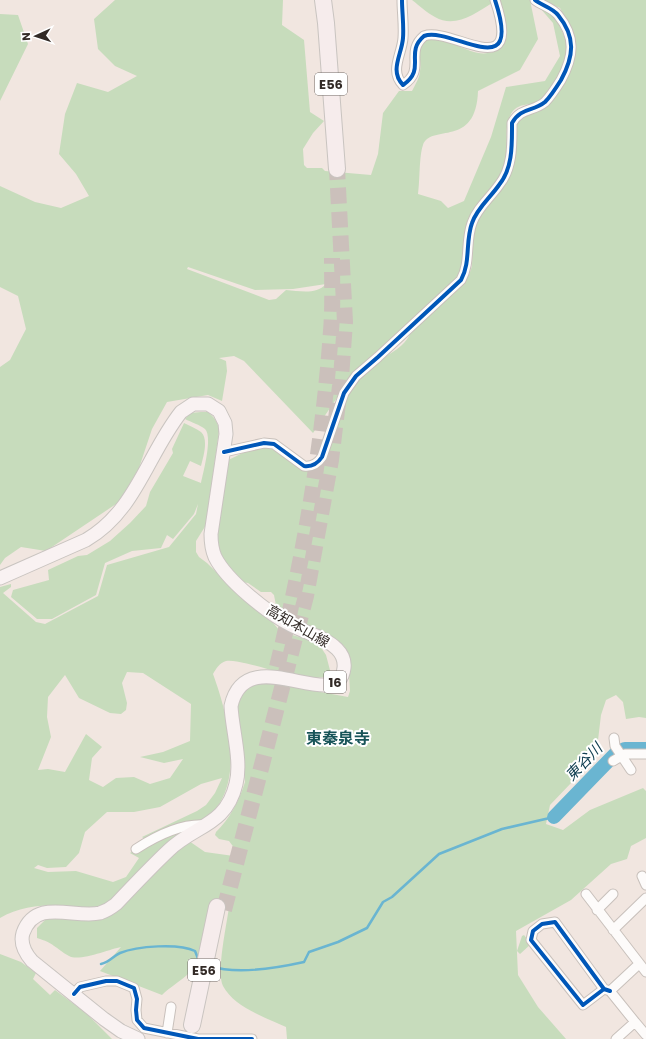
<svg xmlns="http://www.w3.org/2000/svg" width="646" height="1039" viewBox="0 0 646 1039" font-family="Poppins,'Noto Sans JP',sans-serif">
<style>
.green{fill:#c7dcbc;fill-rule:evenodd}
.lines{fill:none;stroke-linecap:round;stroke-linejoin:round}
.stream{stroke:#6ab5d1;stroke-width:2.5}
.river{stroke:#6ab5d1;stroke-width:14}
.motorway-tunnel{stroke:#cbc0bb;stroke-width:16;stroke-dasharray:16 8;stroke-linecap:butt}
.minor-casing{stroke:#c8c0bb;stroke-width:11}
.primary-casing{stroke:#c9c4c0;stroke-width:15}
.motorway-casing{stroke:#c9c4c0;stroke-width:18}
.minor{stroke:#fdfbfa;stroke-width:9}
.primary{stroke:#f9f2f2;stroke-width:13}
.motorway{stroke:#f6ecec;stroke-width:16}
.cycleway-casing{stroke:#fff;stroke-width:6}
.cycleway{stroke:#0057b8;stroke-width:4}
.labels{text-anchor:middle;stroke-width:4;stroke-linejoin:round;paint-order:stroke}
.shield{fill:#fff;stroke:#706a67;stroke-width:1}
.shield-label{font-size:13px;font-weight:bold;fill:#322a26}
.street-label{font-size:14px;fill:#322a26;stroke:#fff}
.water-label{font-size:15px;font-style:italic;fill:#124052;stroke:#fff}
.quarter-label{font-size:16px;font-weight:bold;fill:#185459;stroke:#fff}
</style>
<rect width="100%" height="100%" fill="#f1e6e0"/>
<path class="green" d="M115,0H283L282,25L304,40L310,112L324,121L313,133L303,149L304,165L307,168H322L325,171L371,175L378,154L383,113L399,91H412C415,85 420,77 420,71C422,60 415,47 427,40C444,29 476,67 499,48C513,37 503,14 499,0H530L538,39L520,70L478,91C476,149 431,123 423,145C419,156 420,181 418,194L441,201L448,208L464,201L491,137L506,87L545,81L560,56L553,23L540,8C545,11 552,14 556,18C558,20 559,25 561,29C571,49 568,61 556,79C553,85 550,92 545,97C533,108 517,100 510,116C503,129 510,149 505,164C498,186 478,199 469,220C462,234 466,252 462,267C455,289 399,335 380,352L377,351L356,370L313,433L244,361L234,356L219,358L226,361L227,371L222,401L208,395L167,402L152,429L139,468L119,502L46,551L21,547L5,558L0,565V367L10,360L26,329L18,296L0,287V186L35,202L61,208L89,196L76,174L59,154L65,114L77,83L108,92L137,76L115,66L98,49L94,19ZM188,267L255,290L293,289L326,284C316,295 300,291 286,290L276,299L269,300L187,269Z
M412,0H492V3C476,13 455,29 435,17C427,13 420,6 412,0Z
M542,0H646V718L639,717L626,719L623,702L616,695L606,700L601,715L596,757L550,805L546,824L563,830L590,810L643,788L646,791V838L631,846L627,859L611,864L571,900L516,931L518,975L538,1007L566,1039H287L286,1027C266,1018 234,1007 223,986C216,973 227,923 229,907L211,902C206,924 205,957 189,973C181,981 170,987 162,995L100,971L121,947C110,949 79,962 69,956C55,948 54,943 37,938V928L48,917L92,920L178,847L189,841L205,852L241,857L229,841L219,839L215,835L216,832C229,820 240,799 245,782L237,710L240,694L257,683L277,684L348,697L350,691L348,655L344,646L336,640L314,631L277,611L274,595L271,592H261L248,583L242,582C234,573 222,562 218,550C212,530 224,482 228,460C238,456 255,445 266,447C292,452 293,481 324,465C334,441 338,411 352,389C357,381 364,374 370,368C382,356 406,349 411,331L453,292L458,290L469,275L472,266L473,233L481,213L505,183L517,124C524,112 539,110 550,102C555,97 559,87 563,81C584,47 577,42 560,8Z
M0,14L18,15L28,44L0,101Z
M201,412H208C215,418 218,422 219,431L206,525L196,541V552L199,557L207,563L242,597L269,618L280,631L318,643L326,655L331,674C312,686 266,667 244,663C239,662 231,660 226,661C219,663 216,669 213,674C228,715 247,787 206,818C195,825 159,835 145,839L142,837L197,811L206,805L215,793L222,778L201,784L160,807L134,812H107L85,832L79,853L66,867L47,868L38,865L34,868L48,872L76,871L113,882L126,877L139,858L130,853L155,838L192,827L114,900C92,912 80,906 57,905C37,905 17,908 0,918V587L11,584V587L3,593L36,622L45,624L98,596L107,565L169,547L196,514L198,504L194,514L173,539L167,535L161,548L132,551L105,563L96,595L52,619H37L11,597L13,590L49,580L48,570L78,556L87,555L110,541L130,523L146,506L150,492L173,453L172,449L184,423C190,426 197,429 201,432C209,439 203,458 201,466L190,461L183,476L201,483C203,473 213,437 205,429C200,425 191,422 185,419L190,413ZM127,672L143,673L191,704L190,741L163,752L140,757L164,763L183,759L170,778L150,784L134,777L116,778L103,787L89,780L92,758L102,747L86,734L65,772L48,769L38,770L51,737L47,717L48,697L65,675L79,698L110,713L121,714L126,710L127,703L122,683Z
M524,935L531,944L520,954L517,951L522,936Z
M0,954L21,962L36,973L33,979L50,995L55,990L86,1013L112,1039H0Z"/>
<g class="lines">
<path class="stream" d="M101,964C110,962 113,956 120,953C137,946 179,943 195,951L199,961
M210,966C237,975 277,968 304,962L309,952L338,942L367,928L383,902L392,897L439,854L502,829L554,817"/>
<path class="river" d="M554,817L616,753L625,749H646"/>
<path class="motorway-tunnel" d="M277,667C304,557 323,444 331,331C333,307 332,283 332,258
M224,910L306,596L331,460L341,378L345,322L337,169"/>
<g class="minor-casing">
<path id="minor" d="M402,0C402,12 404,25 403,38C402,54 389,71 403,85C427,69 404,53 424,36C452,26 524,87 495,0
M224,452L264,443L274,444L304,466C312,467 318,463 322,457L344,393L356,376L378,357L461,280C471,262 465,242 472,223C477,208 490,198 499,185C513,168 512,144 512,123C521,107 533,112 545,102C551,96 556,88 561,80C574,56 576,37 558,15C553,8 541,5 535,0
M614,738L615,746L631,770
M613,761L625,754H646
M136,849C156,836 181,823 206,825
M642,876L646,885
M586,894L646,972
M597,910L613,894
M613,930L646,898
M604,989L583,1005L531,940L533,931L542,924L555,922L604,989L610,991
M74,994L80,987L106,981H117L134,988L137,999L136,1010L137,1020L144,1028L198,1039H252
M635,1022L610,991L639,964
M167,1033L171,1007
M616,1039L635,1022L646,1035"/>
</g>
<g class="primary-casing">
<path id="primary" d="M0,578L86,540C136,511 147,455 181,412L193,404H208L219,411L225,423L226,434L211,534C211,542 212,550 215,557C227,581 268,613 291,625C306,633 325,637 337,649C342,654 345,660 344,668C338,717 246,638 231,706C232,729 242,761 236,784C226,826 195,825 169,850C151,867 133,886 116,904C111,908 106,911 100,913C74,919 36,897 23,933C20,943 25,953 32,961L104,1019L121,1031L138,1039"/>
</g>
<g class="motorway-casing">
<path id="motorway" d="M323,0L326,23L337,169
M192,1025L217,907"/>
</g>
<use href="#minor" class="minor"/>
<use href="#primary" class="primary"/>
<use href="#motorway" class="motorway"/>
<g class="cycleway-casing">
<path id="cycleway" d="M402,0C402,12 404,25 403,38C402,54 389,71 403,85C427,69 404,53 424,36C452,26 524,87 495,0
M224,452L264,443L274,444L304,466C312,467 318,463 322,457L344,393L356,376L378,357L461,280C471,262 465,242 472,223C477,208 490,198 499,185C513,168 512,144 512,123C521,107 533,112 545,102C551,96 556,88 561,80C574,56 576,37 558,15C553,8 541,5 535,0
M604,989L583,1005L531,940L533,931L542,924L555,922L604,989L610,991
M74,994L80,987L106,981H117L134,988L137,999L136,1010L137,1020L144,1028L198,1039H252"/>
</g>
<use href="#cycleway" class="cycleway"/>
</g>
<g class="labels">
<g class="shield">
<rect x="315" y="73" width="32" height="22" rx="3"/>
<rect x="324" y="671" width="22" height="22" rx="3"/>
<rect x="188" y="959" width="32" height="22" rx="3"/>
</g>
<g class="shield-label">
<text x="331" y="89">E56</text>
<text x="335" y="687">16</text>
<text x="204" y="975">E56</text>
</g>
<g class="street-label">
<text transform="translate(298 626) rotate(30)" y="5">高知本山線</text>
</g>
<g class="water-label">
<text transform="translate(584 762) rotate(-46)" y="5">東谷川</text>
</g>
<g class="quarter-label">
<text x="338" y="744">東秦泉寺</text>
</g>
</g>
<g transform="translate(36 36) rotate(267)" stroke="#ffffff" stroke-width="3" paint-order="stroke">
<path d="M0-3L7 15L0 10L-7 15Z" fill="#322a26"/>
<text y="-6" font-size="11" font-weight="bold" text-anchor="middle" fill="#322a26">N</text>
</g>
</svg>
